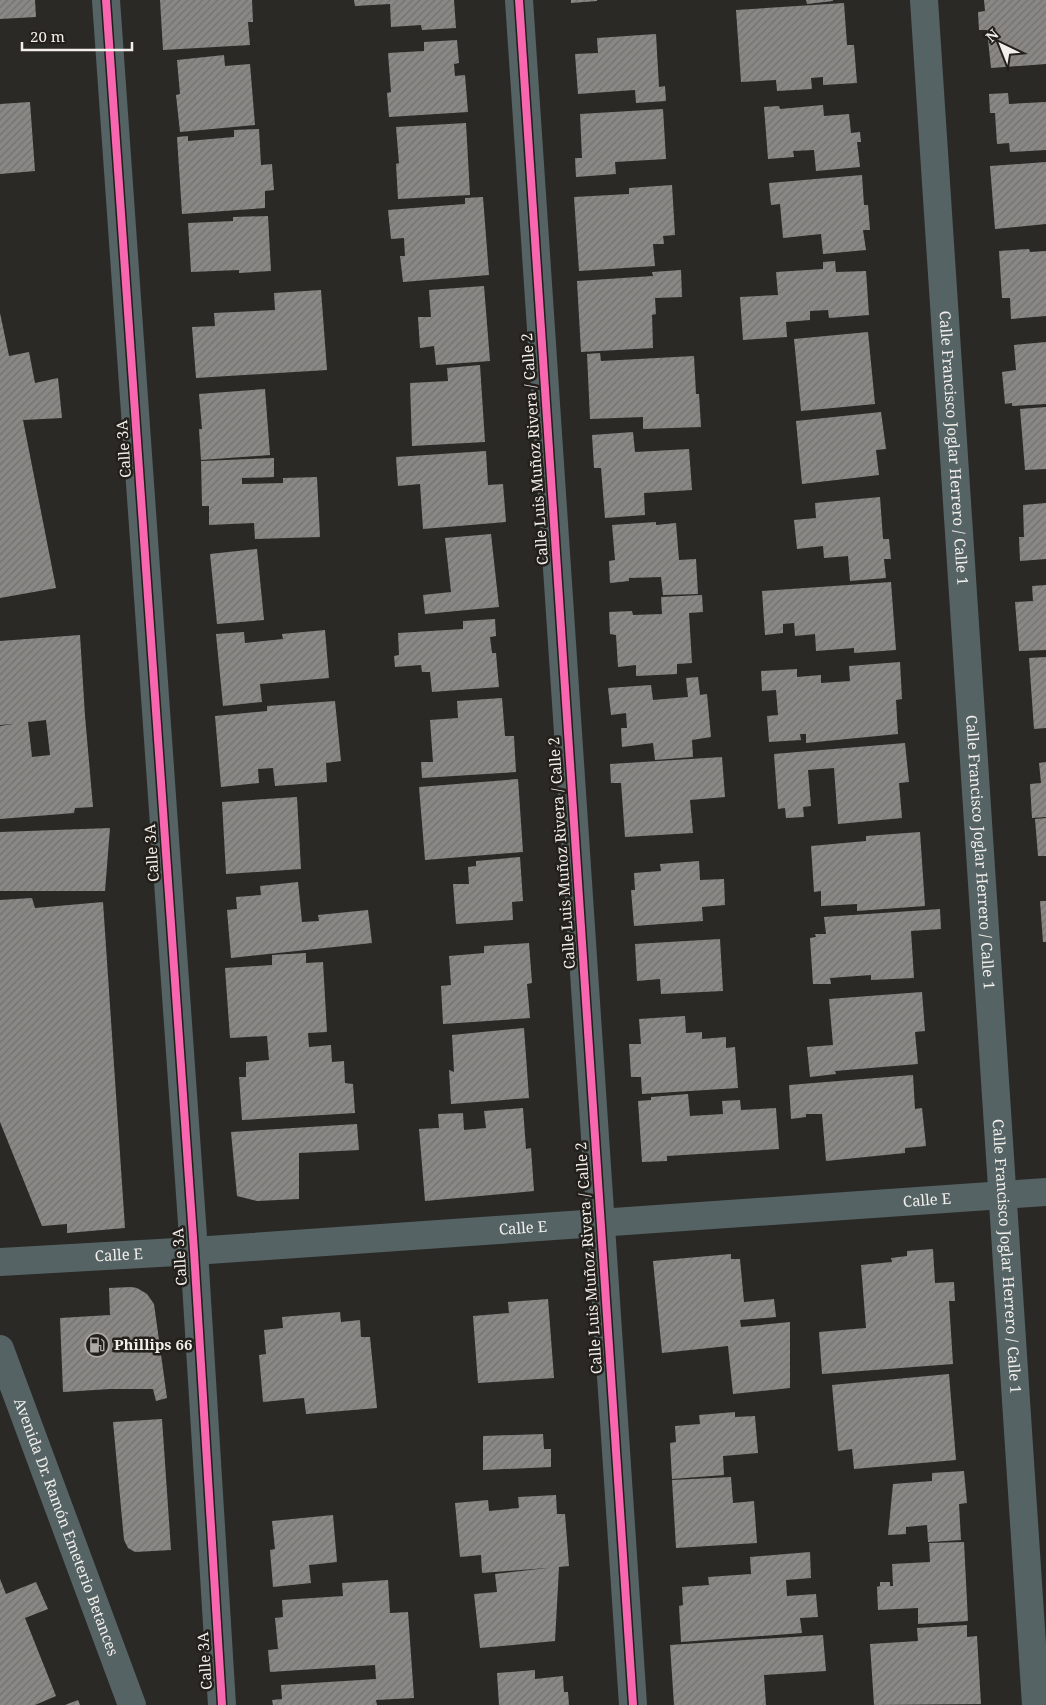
<svg xmlns="http://www.w3.org/2000/svg" width="1046" height="1705" viewBox="0 0 1046 1705" font-family="'Noto Serif',serif">
<style>
.building{fill:url(#building-hatch);fill-rule:evenodd}
.lines{fill:none;stroke-linecap:round;stroke-linejoin:round}
.minor{stroke:#556364;stroke-width:28}
.tertiary{stroke:#556364;stroke-width:28}
.cycleway-casing{stroke:#231f1a;stroke-width:11}
.cycleway{stroke:#f766af;stroke-width:8}
.labels{text-anchor:middle;stroke-width:5;stroke-linejoin:round;paint-order:stroke}
.street-label{font-size:15px;fill:#f1eeeb;stroke:#231f1a}
.poi-label{font-size:15px;font-weight:bold;fill:#f1eeeb;stroke:#231f1a;text-anchor:start}
</style>
<defs>
<pattern id="building-hatch" width="6" height="6" patternUnits="userSpaceOnUse" patternTransform="scale(1.25)"><rect width="6" height="6" fill="#8a8885"/><path d="M-1 1l2-2M0 6l6-6M5 7l2-2" fill="none" stroke="#73716f"/></pattern>
</defs>
<rect width="100%" height="100%" fill="#2b2926"/>
<path class="building" d="M0,0H35L36,17L0,19Z
M160,0H252L253,22H248L250,45L163,50Z
M354,0H454L456,28L422,30L421,25L391,27L390,4L355,6Z
M571,0H597V1L571,3Z
M806,0H833V1L807,4Z
M984,0H1046V64L991,68L987,30H979L978,12L985,11Z
M844,3L847,45H854L857,83L823,85V77L811,78L812,89L777,91L776,80L741,82L736,10Z
M656,34L659,87L665,86L666,101L636,103L635,90L578,94L575,54L598,53L597,38Z
M457,40L459,63L454,64L455,76L465,75L468,112L389,117L387,93L391,92L388,53L424,51V42Z
M224,55L225,66L250,64L255,125L180,132L176,95L180,94L177,60Z
M1008,93L1009,104L1046,102V150L1010,152L1009,143L997,144L995,113H990L989,94Z
M30,102L35,171L0,174V104Z
M823,105L824,116L849,114L851,133L860,132L861,142H857L860,167L816,171L814,150L793,151L794,157L768,159L764,107L779,106L780,109Z
M663,109L666,159L615,162L616,174L576,177L575,158H582L580,114Z
M466,123L470,195L398,199L396,164L399,163L396,127Z
M259,129L261,165L272,164L274,190L265,191V208L182,214L177,137L188,136V141L234,137V130Z
M1046,162V224L995,229L990,166Z
M862,175L864,205H868L870,230H863L866,250L823,254L821,234L783,238L780,204L771,205L769,183Z
M672,185L675,235L663,236L664,244H653L655,266L579,271L574,197L629,194V188Z
M483,197L489,275L403,282L400,256H405L404,238L391,239L388,210L465,204V198Z
M268,216L271,271L239,273V270L191,272L188,223L233,221V217Z
M1029,249L1030,252L1046,251V316L1011,319L1010,298H1002L999,251Z
M835,261L836,272L866,271L869,315L829,318L828,310L810,311V320L786,322L787,337L743,340L740,297L778,295L776,272L823,269V262Z
M681,270L682,297L655,298L656,314L652,315L653,348L581,352L577,281L653,276L652,272Z
M484,286L490,361L436,365L434,346L420,348L418,317H431L429,290Z
M321,290L327,370L196,378L192,327L215,326L214,313L275,310L274,293Z
M0,313L9,356L29,352L35,383L58,378L62,418L23,420L56,588L0,598Z
M868,332L875,404L801,411L794,339Z
M1046,342V404L1012,406V403L1005,404L1002,372L1016,370L1014,345Z
M600,353L601,361L694,356L696,394H699L701,427L643,429V417L590,419L587,354Z
M480,365L485,442L412,446L410,383L448,381L447,368Z
M265,389L270,455L201,460L199,429H202L199,394Z
M1046,407V469L1025,470L1020,409Z
M881,412L886,449L876,450L879,475L802,484L796,421Z
M633,432L635,452L689,449L692,490L644,493L645,515L605,518L601,468H594L592,435Z
M486,451L488,485L503,484L506,522L423,529L420,484L398,486L396,457Z
M274,458V477L242,478V484L283,483V478L317,477L320,537L255,539L254,523L209,525V506H202L201,461Z
M880,497L883,539H889L891,559H884L886,578L850,581L848,556L824,558L823,546L797,549L794,520L816,518L815,503Z
M1046,503V559L1020,561L1019,537H1024L1023,505Z
M656,522V525L676,523L679,560L696,559L698,594L663,595L661,577L629,578V581L610,583L609,561L615,560L612,525Z
M491,534L499,607L425,614L423,595L451,592L445,538Z
M257,549L264,620L217,624L210,554Z
M891,582L896,650L854,653V648L816,651L815,634L795,636L794,623L783,624V633L765,635L762,591Z
M1046,585V650L1019,651L1015,602L1033,601L1032,586Z
M702,595L703,612L689,613L692,663L677,664V674L636,676V665L618,667L616,635L610,634L609,612L632,611L633,615L662,614L661,597Z
M495,619L496,636L490,637L492,653H496L499,687L432,692L430,672H422L421,665L395,667L394,656L399,655L398,633L463,629V621Z
M325,630L329,678L260,684L262,702L223,706L216,634L244,632L245,643L283,639L282,634Z
M80,635L85,716L93,807L75,808L74,813L0,819V726L13,724L0,725V641ZM46,720L50,755L32,757L28,722Z
M1046,657V728L1034,729L1029,658Z
M900,662L902,699L896,700L898,734L806,743V734H800L801,740L769,742L767,716L778,715L776,690L762,691L761,671L797,669V677L821,675V683L850,681L849,666Z
M698,677L700,695L707,694L711,737L692,740L693,757L655,760L653,743L622,747L621,728H627L626,713L611,715L608,688L651,685L653,700L688,697L686,678Z
M502,698L505,736H514L516,772L422,778L421,762H433L430,720L458,718L457,701Z
M335,701L341,761L326,763L327,782L275,786L273,768L258,769L259,783L221,787L215,716L267,711V706Z
M905,743L909,782L899,783L902,818L838,824L834,768L808,770L811,806L803,807L804,817L786,818L785,808L778,809L774,754Z
M722,757L725,797L690,800L693,833L625,837L621,783H611L610,764Z
M1046,762V817L1032,818L1030,784L1041,783L1039,763Z
M518,779L523,852L425,860L419,787Z
M297,797L301,869L226,874L222,802Z
M1046,818V856H1038L1035,819Z
M110,828L105,891H0V832Z
M920,832L925,906L857,911V904L821,906V891L814,892L811,846L866,841V836Z
M520,857L523,901L512,902L513,920L456,924L453,884H469L468,867L476,866V861Z
M699,861L700,880L724,879L725,905L702,907L703,921L634,926L631,890H635L634,873L661,871L660,864Z
M298,882L302,922L319,921L318,915L368,910L372,943L231,958L227,910L237,909L236,897L261,895L260,886Z
M32,898L35,908L103,902L125,1228L67,1233V1224L42,1226L0,1122V900Z
M1040,901H1046V942H1043Z
M940,909L941,929L911,931L914,978L871,980V975L830,978L831,984H813L810,938L816,937L815,934H826L824,917Z
M720,939L723,991L661,994L660,979L637,981L635,944Z
M529,943L532,983L527,984L530,1018L443,1024L441,986L451,985L449,956L484,953V946Z
M306,953V963L323,962L327,1032L308,1033L309,1047L331,1045L332,1062L344,1061L345,1083L353,1084L355,1113L242,1120L239,1077H246V1062L269,1060L267,1036L230,1038L225,968L272,965V955Z
M922,992L925,1031L915,1032L918,1064L835,1071L836,1074L810,1077L807,1047L833,1045L829,999Z
M685,1016L686,1033L702,1032V1039L726,1037V1048L735,1047L738,1088L642,1094L641,1077H631L629,1044H641L639,1019Z
M524,1028L529,1098L451,1104L449,1070L454,1072L452,1035Z
M913,1075L915,1109L922,1108L926,1146L905,1148V1153L826,1161L822,1114H806V1117L791,1119L789,1085Z
M688,1094L690,1116L723,1114L722,1101L740,1100L741,1110L776,1108L779,1149L667,1156V1161L642,1162L638,1101L651,1100V1097Z
M523,1108L526,1149L531,1148L534,1191L425,1201L419,1129L439,1128L438,1114L463,1113L464,1130L486,1128L484,1111Z
M357,1124L359,1150L299,1153V1199L257,1201L237,1196L231,1132Z
M933,1249L935,1283L954,1282L955,1301H949L953,1364L822,1374L819,1332L866,1328L861,1265L892,1262L891,1258L907,1256V1251Z
M731,1254V1259H740L744,1302L774,1299L776,1317L740,1320L741,1327L790,1322V1388L733,1394L728,1346L662,1353L653,1261Z
M131,1287L137,1288L147,1294L154,1304L167,1398L156,1401L153,1389H110L63,1392L60,1318L110,1315L109,1288Z
M548,1299L554,1378L478,1383L473,1316L509,1313L508,1302Z
M340,1312L341,1322L360,1320L361,1337H370L377,1408L306,1414L304,1398L263,1402L259,1355L266,1354L264,1330L283,1328L282,1317Z
M949,1374L956,1460L854,1469L852,1449L838,1451L832,1385Z
M735,1412V1417L755,1416L758,1453L723,1456L724,1475L672,1479L670,1443L676,1442L675,1426L700,1424L699,1415Z
M162,1419L171,1550L135,1552L128,1548L124,1540L113,1422Z
M543,1434L544,1449H551V1467L483,1470V1436Z
M964,1471L967,1503L959,1504L961,1540L928,1542L927,1525L906,1527V1534L888,1535L893,1484L932,1481V1473Z
M731,1477L733,1503L754,1501L757,1543L676,1548L672,1480Z
M556,1495L557,1514H565L569,1566L559,1567L555,1641L480,1648L474,1594L497,1592L495,1574L547,1568L482,1573L481,1555L460,1557L455,1503L488,1500L489,1511L519,1508L518,1497Z
M333,1515L337,1562L309,1565L311,1583L273,1587L270,1550L275,1549L272,1521Z
M964,1542L968,1621L918,1624V1608L878,1610L877,1587L880,1586V1582H890V1586H893L892,1564L930,1562L929,1543Z
M810,1552L811,1578L786,1580L787,1596L816,1594L818,1617L800,1618L802,1633L681,1642L679,1606L683,1605L682,1587L709,1585L708,1577L751,1574L750,1557Z
M0,1579L6,1594L36,1582L48,1609L25,1618L56,1696L35,1705H0Z
M388,1580L390,1613L408,1612L414,1698L376,1700L377,1705H273L272,1700L282,1699L281,1685L376,1679L375,1665L270,1672L268,1650L278,1649L275,1618L283,1617L282,1600L343,1596L342,1583Z
M967,1625V1637L977,1636L981,1704L874,1705L870,1644L918,1641L917,1628Z
M823,1635L826,1671L764,1675L766,1705H674L670,1645Z
M535,1670V1679L563,1676L564,1692H568L569,1705H499L497,1673Z
M78,1700L80,1705H65Z"/>
<g class="lines">
<g class="minor">
<path d="M106,0L194,1251L222,1705"/>
<path d="M519,0L633,1705"/>
<path id="s1" d="M924,0L1036,1705"/>
<path id="s2" d="M0,1262L194,1251L1046,1192"/>
</g>
<path class="tertiary" id="s3" d="M0,1349L132,1705"/>
<g class="cycleway-casing">
<path id="cycleway" d="M106,0L194,1251L222,1705
M519,0L633,1705"/>
</g>
<use href="#cycleway" class="cycleway"/>
</g>
<defs>
<g id="fuel-ring" transform="scale(1.25)"><circle r="9.5" fill="#231f1a" stroke="#aca9a6" stroke-width="1.5"/><path d="M-5.5-6h7V0h2V4h1.3V-2.5L3-4.5l.8-.8L6-3V5H2.5V1h-1V6h-7ZM-4.2-4.7v3.2H.2V-4.7Z" fill="#aca9a6"/></g>
</defs>
<g fill-rule="evenodd">
<use href="#fuel-ring" x="97" y="1345"/>
</g>
<g class="labels">
<g class="street-label">
<text dy="5" stroke="none"><textPath href="#s1" startOffset="449">Calle Francisco Joglar Herrero / Calle 1</textPath></text>
<text transform="translate(124 449) rotate(-94)" y="5">Calle 3A</text>
<text transform="translate(535 449) rotate(-94)" y="5">Calle Luis Muñoz Rivera / Calle 2</text>
<text transform="translate(152 853) rotate(-94)" y="5">Calle 3A</text>
<text transform="translate(562 853) rotate(-94)" y="5">Calle Luis Muñoz Rivera / Calle 2</text>
<text dy="5" stroke="none"><textPath href="#s1" startOffset="854">Calle Francisco Joglar Herrero / Calle 1</textPath></text>
<text dy="5" stroke="none"><textPath href="#s2" startOffset="929">Calle E</textPath></text>
<text dy="5" stroke="none"><textPath href="#s2" startOffset="524">Calle E</textPath></text>
<text dy="5" stroke="none"><textPath href="#s2" startOffset="119">Calle E</textPath></text>
<text transform="translate(180 1257) rotate(-94)" y="5">Calle 3A</text>
<text dy="5" stroke="none"><textPath href="#s1" startOffset="1259">Calle Francisco Joglar Herrero / Calle 1</textPath></text>
<text transform="translate(589 1258) rotate(-94)" y="5">Calle Luis Muñoz Rivera / Calle 2</text>
<text dy="5" stroke="none"><textPath href="#s3" startOffset="190">Avenida Dr. Ramón Emeterio Betances</textPath></text>
<text transform="translate(205 1661) rotate(-94)" y="5">Calle 3A</text>
</g>
<g class="poi-label">
<text x="114" y="1350">Phillips 66</text>
</g>
</g>
<g transform="translate(1001 45) rotate(317)" stroke="#231f1a" stroke-width="4" paint-order="stroke">
<path d="M0-4L9 19L0 12L-9 19Z" fill="#f1eeeb"/>
<text y="-8" font-size="14" font-weight="bold" text-anchor="middle" fill="#f1eeeb">N</text>
</g>
<path d="M22 42v8h110v-8" fill="none" stroke="#f1eeeb" stroke-width="2.5"/>
<text x="30" y="42" font-size="15" fill="#f1eeeb" stroke="#231f1a" stroke-width="4" paint-order="stroke">20 m</text>
</svg>
